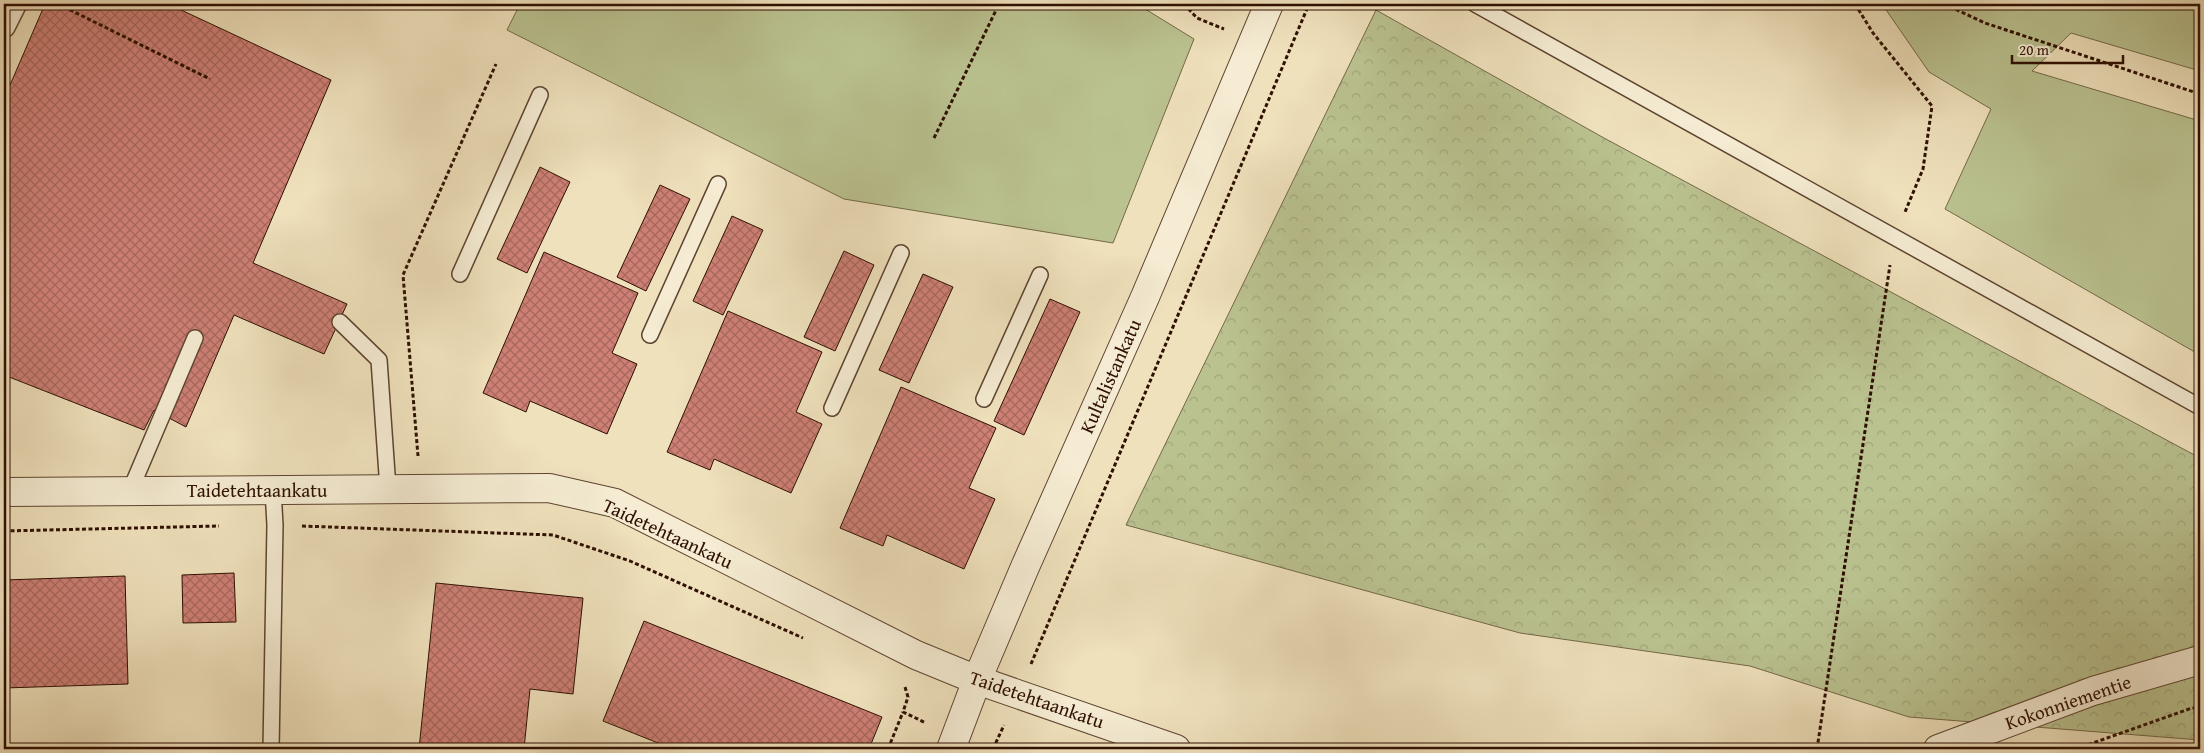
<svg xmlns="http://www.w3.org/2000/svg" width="2204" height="753" viewBox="0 0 2204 753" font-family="'Gentium Book Plus',serif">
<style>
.grass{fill:#bac290;stroke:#746848}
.forest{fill:url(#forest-crowns);stroke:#746848}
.building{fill:url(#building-cross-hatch);stroke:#2e0f01}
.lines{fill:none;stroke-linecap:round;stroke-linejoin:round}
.service-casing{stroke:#5e4430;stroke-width:18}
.pedestrian-casing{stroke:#5e4430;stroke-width:25}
.minor-casing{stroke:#5e4430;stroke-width:30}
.path{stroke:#2e0f01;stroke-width:3;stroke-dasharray:4 2.5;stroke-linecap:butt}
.service{stroke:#f5ecd3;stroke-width:15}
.pedestrian{stroke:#f5ecd3;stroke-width:22}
.minor{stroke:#f5ecd3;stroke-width:28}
.labels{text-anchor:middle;stroke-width:5;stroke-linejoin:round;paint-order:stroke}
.street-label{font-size:19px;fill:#2e0f01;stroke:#f5ecd3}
</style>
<defs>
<pattern id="forest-crowns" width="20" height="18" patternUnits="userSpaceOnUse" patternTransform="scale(1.25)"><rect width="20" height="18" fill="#bac290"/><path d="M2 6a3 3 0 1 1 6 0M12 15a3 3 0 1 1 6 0" fill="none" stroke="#a0a67a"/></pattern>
<pattern id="building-cross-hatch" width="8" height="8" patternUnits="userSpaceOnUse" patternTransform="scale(1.25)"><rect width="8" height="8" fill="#ce8075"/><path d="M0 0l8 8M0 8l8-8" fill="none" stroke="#a8675e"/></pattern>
</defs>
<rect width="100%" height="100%" fill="#efe1bc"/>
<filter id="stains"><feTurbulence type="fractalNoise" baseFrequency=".004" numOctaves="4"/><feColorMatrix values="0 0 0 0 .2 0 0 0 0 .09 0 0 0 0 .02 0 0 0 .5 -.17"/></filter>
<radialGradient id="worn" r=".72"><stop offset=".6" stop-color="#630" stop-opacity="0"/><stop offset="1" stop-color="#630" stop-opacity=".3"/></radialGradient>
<path class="grass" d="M520,4H1137L1194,39L1113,243L844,199L507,30Z
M1882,4H2200V71L2071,33L2032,71L2200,121V355L1945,209L1991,109L1929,72Z"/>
<path class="forest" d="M1376,10L1604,138L2200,458V740L1909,717L1750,666L1520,633L1126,525Z"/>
<path class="building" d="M45,4H184L179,9L331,80L253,263L347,304L324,354L234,315L186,427L154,410L144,430L4,375V99Z
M540,167L570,182L527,273L497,259Z
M660,185L690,199L646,291L617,277Z
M732,216L763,230L723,315L693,301Z
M844,251L874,265L835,351L804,337Z
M544,252L638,293L612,353L637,364L607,434L530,401L526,412L483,393Z
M923,274L953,287L909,383L879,370Z
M1050,299L1080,312L1024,435L994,421Z
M728,311L822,352L796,412L822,424L791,493L714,459L710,470L667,452Z
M901,387L996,428L969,488L995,499L964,569L887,535L883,546L840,528Z
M234,573L236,622L183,623L182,575Z
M125,576L128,684L4,688V580Z
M436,583L583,598L573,694L530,689L524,749H419Z
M644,621L882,717L869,749H673L603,721Z"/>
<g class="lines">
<g class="service-casing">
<path id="service" d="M1475,4L2200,407
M460,274L540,95
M340,322L379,360L388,489
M650,335L718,184
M984,399L1040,275
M832,408L901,253
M130,491L195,338
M271,749L275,525L273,490"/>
</g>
<g class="pedestrian-casing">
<path id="pedestrian" d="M4,26L15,4"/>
</g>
<g class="minor-casing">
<path id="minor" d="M4,492L549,488L615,503L916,655L977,680L1176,749
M951,749L977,680L1025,567L1145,297L1269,4
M1938,749L2093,691L2200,660"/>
</g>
<path class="path" d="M58,4L210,79
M1184,4L1197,18L1224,29
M1855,4L1873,33L1932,106L1923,169L1905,212
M1944,4L1985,23L2200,94
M934,138L999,4
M418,456L403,275L496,64
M302,526L553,535L630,561L803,638
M4,531L219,526
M1031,664L1309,4
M905,687L908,697L903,712L926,723
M888,749L903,712
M993,749L1004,725
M1817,749L1890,265
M2076,749L2192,708H2200"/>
<use href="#service" class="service"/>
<use href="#pedestrian" class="pedestrian"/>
<use href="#minor" class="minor"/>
</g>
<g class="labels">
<g class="street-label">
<text transform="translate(1110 376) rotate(-66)" y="7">Kultalistankatu</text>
<text x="257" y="497">Taidetehtaankatu</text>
<text transform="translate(668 533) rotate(25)" y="7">Taidetehtaankatu</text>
<text transform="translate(1037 699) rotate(19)" y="7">Taidetehtaankatu</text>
<text transform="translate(2068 702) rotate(-19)" y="7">Kokonniementie</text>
</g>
</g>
<rect width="2204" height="753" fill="none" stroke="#efe1bc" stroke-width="20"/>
<rect x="5" y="5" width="2194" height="743" fill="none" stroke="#2e0f01" stroke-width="2.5"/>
<rect x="10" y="10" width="2184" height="733" fill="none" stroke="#2e0f01"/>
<path d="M2012 55v8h111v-8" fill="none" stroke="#2e0f01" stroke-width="2.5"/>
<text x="2019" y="55" font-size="15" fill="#2e0f01" stroke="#f5ecd3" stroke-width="4" paint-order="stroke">20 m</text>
<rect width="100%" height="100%" filter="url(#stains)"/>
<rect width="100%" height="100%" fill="url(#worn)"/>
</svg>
